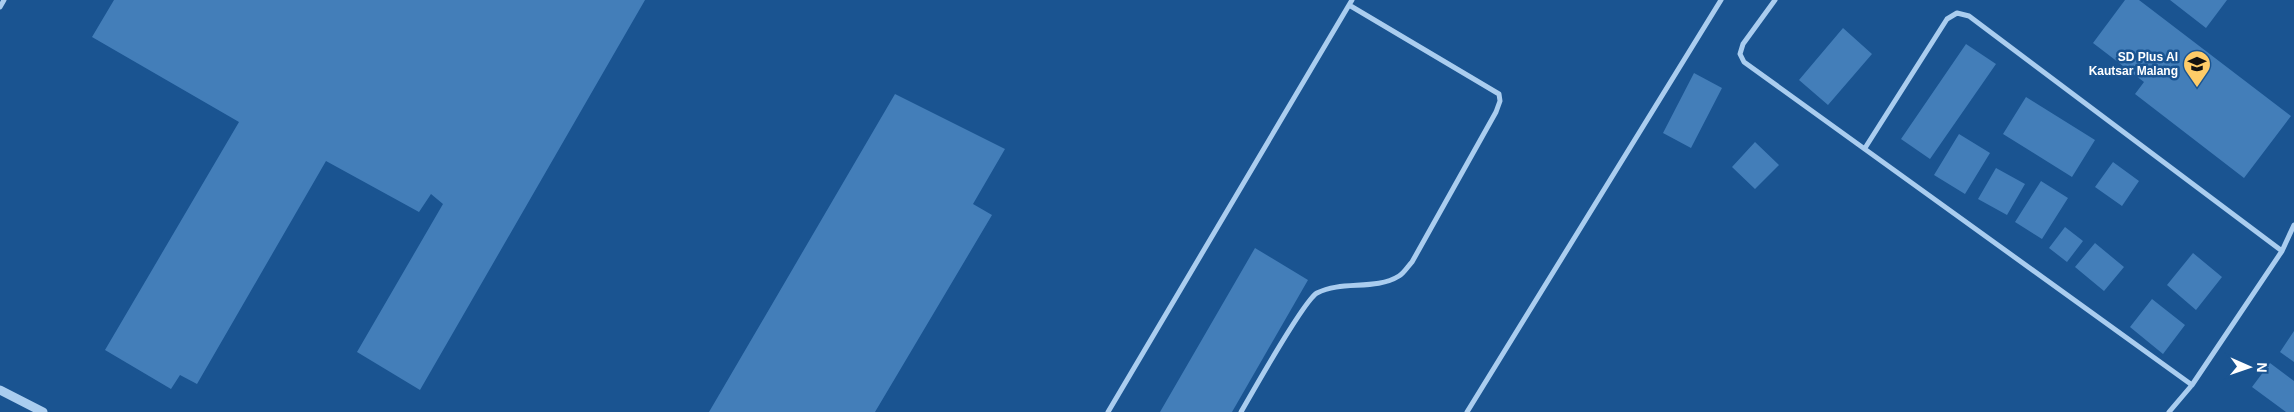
<svg xmlns="http://www.w3.org/2000/svg" width="2294" height="412" viewBox="0 0 2294 412" font-family="Helvetica,sans-serif">
<style>
.building{fill:#437eb9}
.lines{fill:none;stroke-linecap:round;stroke-linejoin:round}
.minor{stroke:#aacdef;stroke-width:5}
.tertiary{stroke:#aacdef;stroke-width:9}
.labels{text-anchor:middle;stroke-width:5;stroke-linejoin:round;paint-order:stroke}
.poi-label{font-size:12px;font-weight:bold;fill:#fff;stroke:#1a5491;text-anchor:end}
</style>
<rect width="100%" height="100%" fill="#1a5491"/>
<path class="building" d="M114,0H645L420,390L357,352L443,204L431,194L419,212L326,161L197,384L180,375L171,389L105,350L239,122L92,37Z
M2125,0H2139L2291,116L2244,178L2135,94L2144,82L2093,43Z
M2170,0H2227L2206,28Z
M1843,28L1872,54L1828,105L1799,80Z
M1966,44L1996,64L1930,159L1901,139Z
M1694,73L1722,88L1691,148L1663,133Z
M895,94L1005,149L973,204L992,215L875,412H709Z
M2026,97L2095,140L2072,177L2003,134Z
M1959,134L1990,153L1965,194L1934,175Z
M1755,142L1779,165L1755,189L1732,167Z
M2113,162L2139,181L2122,206L2095,187Z
M1996,168L2025,184L2007,215L1978,199Z
M2041,181L2068,198L2042,239L2015,222Z
M2065,227L2083,241L2067,262L2049,248Z
M2095,243L2124,267L2104,291L2075,267Z
M1255,248L1308,280L1232,412H1160Z
M2193,253L2222,277L2196,310L2167,285Z
M2152,299L2185,325L2163,354L2130,327Z
M2294,331V362L2280,352Z
M2270,363L2294,381V412H2286L2252,387Z"/>
<g class="lines">
<path class="minor" d="M1775,0L1743,44L1740,54L1744,62L2192,385
M0,7L4,0
M1865,148L1947,19L1957,13L1969,16L2282,251
M1108,412L1352,0
M1241,412C1252,393 1304,300 1317,293C1342,280 1375,291 1399,276C1404,273 1408,266 1412,262L1496,112L1500,101L1499,94L1349,5
M1467,412L1721,0
M2169,412L2192,385L2282,251L2294,225"/>
<path class="tertiary" d="M0,390L43,412"/>
</g>
<defs>
<g id="school-pin" transform="scale(1.4375)"><path d="M0 17L-7.5 6A9.5 9.5 0 1 1 7.5 6Z" fill="#ffcc68" stroke="#1a5491"/><path d="M0-5L7-2L0 1L-7-2ZM-4 1L0 2.5L4 1V4Q0 6-4 4Z" fill="#111"/></g>
</defs>
<g fill-rule="evenodd">
<use href="#school-pin" x="2197" y="64"/>
</g>
<g class="labels">
<g class="poi-label">
<text x="2178" y="61">SD Plus Al<tspan x="2178" dy="14">Kautsar Malang</tspan></text>
</g>
</g>
<g transform="translate(2249 367) rotate(92)" stroke="#1a5491" stroke-width="4" paint-order="stroke">
<path d="M0-4L9 19L0 12L-9 19Z" fill="#ffffff"/>
<text y="-8" font-size="14" font-weight="bold" text-anchor="middle" fill="#ffffff">N</text>
</g>
</svg>
